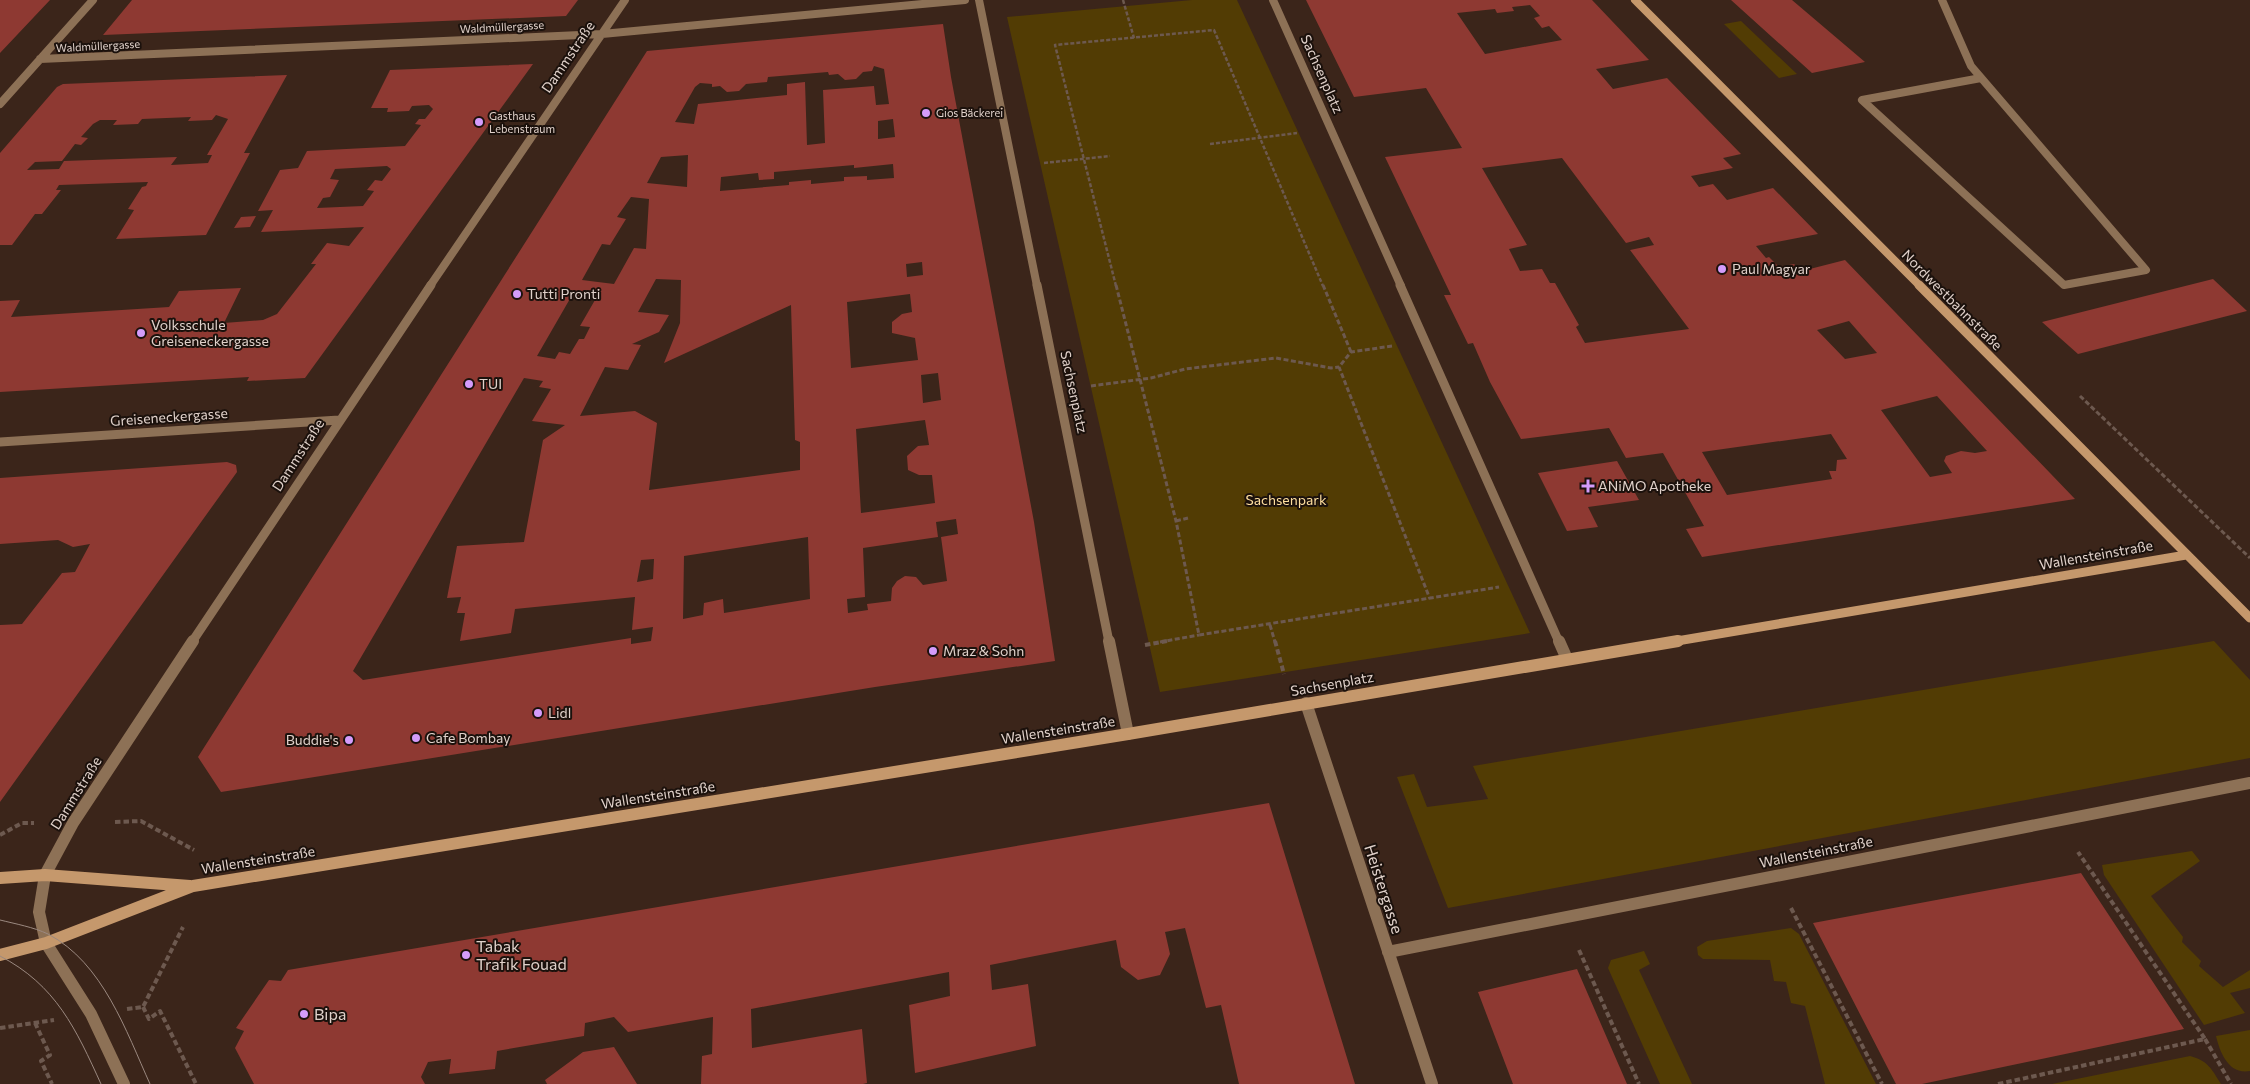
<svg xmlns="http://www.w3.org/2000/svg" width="2250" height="1084" viewBox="0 0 2250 1084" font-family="Commissioner,sans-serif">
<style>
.green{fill:#523c04}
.building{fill:#8e3932;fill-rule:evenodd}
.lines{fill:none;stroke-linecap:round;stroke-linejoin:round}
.path-far2{stroke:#6d594f;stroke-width:2.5;stroke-dasharray:4 2;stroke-linecap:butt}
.path-far1{stroke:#6d594f;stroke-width:3;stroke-dasharray:5 2.5;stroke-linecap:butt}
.path{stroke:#6d594f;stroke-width:4;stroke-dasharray:5.5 3;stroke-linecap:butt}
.lane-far1{stroke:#8d7156;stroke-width:8}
.lane{stroke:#8d7156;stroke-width:12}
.street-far2{stroke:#8d7156;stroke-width:8}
.street-far1{stroke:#8d7156;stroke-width:9}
.street{stroke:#8d7156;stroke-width:12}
.secondary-far2{stroke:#c5986c;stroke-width:8}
.secondary-far1{stroke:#c5986c;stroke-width:9}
.secondary{stroke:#c5986c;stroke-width:12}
.tram{stroke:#9b8980;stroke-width:1}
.poi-dot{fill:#d49cfb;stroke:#1b110c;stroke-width:2}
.labels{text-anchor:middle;stroke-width:4;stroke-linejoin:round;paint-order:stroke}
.far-street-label{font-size:11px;fill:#e0d1ca;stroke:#1b110c}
.far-poi-label{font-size:11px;fill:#e0d1ca;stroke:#1b110c;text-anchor:start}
.street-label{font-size:14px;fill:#e0d1ca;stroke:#1b110c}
.poi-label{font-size:14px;fill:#e0d1ca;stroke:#1b110c;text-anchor:start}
.park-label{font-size:14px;fill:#fede9e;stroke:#1b110c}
.near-street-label{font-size:16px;fill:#e0d1ca;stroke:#1b110c}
.near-poi-label{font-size:16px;fill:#e0d1ca;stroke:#1b110c;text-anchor:start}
</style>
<rect width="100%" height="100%" fill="#3b251a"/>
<path class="green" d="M1192,0H1237L1530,633L1160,692L1007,17Z
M1741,21L1797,74L1779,78L1724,24Z
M2214,641L2250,680V758L1448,908L1397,777L1414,774L1427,807L1488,799L1473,766Z
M2192,851L2200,861L2151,896L2183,937L2182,942L2201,961L2199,966L2223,987L2250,970V988L2230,993L2245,1013L2204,1025L2104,875L2102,865Z
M1791,928L1799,934L1876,1084H1825L1805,1006L1791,1003L1786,982L1774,981L1770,960L1703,959L1698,955L1697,947L1707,941Z
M1644,951L1650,964L1639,970L1692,1084H1660L1608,968L1611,960Z
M2250,1030V1071C2229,1075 2220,1053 2216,1036Z
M2190,1056C2208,1061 2211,1068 2221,1084H2052Z"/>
<path class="building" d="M0,0H50L0,53Z
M132,0H578L566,16L103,35Z
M1306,0H1592L1649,60L1596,69L1613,89L1667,78L1741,154L1723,158L1733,168L1691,176L1699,187L1713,184L1727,200L1773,188L1818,234L1756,246L1766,258L1769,257L1779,267L1794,264L1802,271L1845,260L2075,499L1702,557L1686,529L1704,526L1663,453L1626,458L1609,428L1521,439L1490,382L1473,343L1468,344L1444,295H1451L1385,157L1462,148L1426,88L1354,97ZM1530,5L1540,16L1534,18L1542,28L1549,26L1562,40L1485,54L1457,13L1495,9L1497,13L1514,11L1512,7ZM1562,158L1626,243L1649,237L1654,245L1630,250L1689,329L1585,343L1576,327L1579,325L1555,283H1550L1542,269L1520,271L1509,249L1527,245L1482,168ZM1849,321L1877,353L1845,359L1817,330ZM1937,396L1987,451L1975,453L1961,451L1946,456L1944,461L1952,473L1930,477L1881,410ZM1831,434L1847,459L1837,460L1836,471H1829L1832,479L1727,495L1702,452Z
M1731,0H1792L1865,62L1812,73Z
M943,24L951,77L1034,522L1055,661L875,687L221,792L198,757L647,51ZM874,66L884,69L889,104L876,105L874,86L823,90L825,143L807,145L805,82L787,84V95L698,104L694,124L675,122L695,87L700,83L712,84V87L720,86L727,92L739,91L746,84L767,82L768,77L828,72L829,75L838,74L845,80L856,79L863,72L872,71ZM893,119L895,137L878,139V121ZM688,155L687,187L647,183L661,157ZM893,164L894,178L867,180V176L844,177V181L811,184V180L789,182V185L720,191L721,177L758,173L759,180L774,179V172L854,165V168ZM631,197L649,199L646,249L634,248L614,284L582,280L602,244L610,245L626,219L617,217ZM922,262L923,275L907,277L906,264ZM656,279L681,280L680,323L664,363L791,305L795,440L800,442V470L649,490L657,423L635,411L580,416L605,367L628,370L641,345L632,344L659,332L669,315L638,312ZM910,294L912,312L902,314L892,322V333L915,338L918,360L851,368L847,302ZM571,297L595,300L580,326L590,327L584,339H579L570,354L559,352L555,359L537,356ZM938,373L941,400L923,403L921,375ZM524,378L543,381L539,387L551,389L532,421L565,425L543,440L524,542L457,546L447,598L461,597L457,613H465L460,641L511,633L515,609L635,597L632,630L653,627L651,641L631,644V638L363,680L353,671ZM925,420L929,445L918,446L907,456L908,470L919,475H932L935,503L861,513L856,429ZM956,519L958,534L941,537L947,581L923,585L916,577L905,576L897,581L892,588L891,601L867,604L868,610L848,613L847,599L865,597L863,548L938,537L936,522ZM808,537L810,599L724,613L723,599L704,603L703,615L683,619L684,556ZM654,559L653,579L637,582L641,560Z
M533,64L305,378L247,381L249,377L0,392V301L20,300L11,317L169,307L179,291L241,288L224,323L263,320L277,314L316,264H311L327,243L349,246L364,227L261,232L273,210L258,211L280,170L298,168L307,151L405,146L421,125L415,124L419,119H425L433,109L429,105L412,106L409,111L387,112L388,108H371L390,70ZM387,166L391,169L382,181L375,180L367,190L374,191L363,206L317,208L323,198L330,197L339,180L330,179L335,169Z
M287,75L244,153H250L206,235L116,239L134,210L128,209L142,187L146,186L148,182L59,185L56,190H61L42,214H35L12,245H0V153L57,87L63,84ZM216,115L228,119L207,155H212L208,163L171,165L177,157L64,161L59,169L27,170L35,162L62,161L75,144L81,145L88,138L81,137L93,124L100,120H117L113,125L138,124L142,119L191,117L188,121L212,120Z
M256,216L250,227L234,228L241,217Z
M2213,279L2247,311L2078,354L2042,322Z
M1617,461L1639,500L1588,507L1598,527L1567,531L1538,473Z
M227,462L236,465L237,472L0,802V625L22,624L62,573L75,572L90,544L73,547L58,540L0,544V478Z
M1269,803L1355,1084H1239L1221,1005L1206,1008L1185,928L1165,932L1170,954L1160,975L1138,980L1121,967L1116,940L990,965L992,990L1028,984L1036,1046L915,1073L909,1005L950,996L949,972L751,1009L752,1048L862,1029L867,1083L863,1084H701L702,1056L712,1054L713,1017L628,1032L614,1017L585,1023L584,1036L497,1051L495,1069L449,1074L451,1059L428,1062L421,1077L425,1084H254L235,1048L244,1031L236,1028L269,980L281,981L288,970Z
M2081,873L2184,1029L1922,1084H1896L1813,923Z
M1577,969L1627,1084H1513L1478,992Z
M614,1047L637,1084H547L545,1080L583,1052Z"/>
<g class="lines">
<path class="path-far2" d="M1123,0L1134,38
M1210,144L1297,133
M1044,163L1110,156
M1116,286L1055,45L1214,30L1323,286"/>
<path class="path-far1" d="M1116,285L1176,521L1199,635L1499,587
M1323,285L1351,352
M1392,346L1351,352L1339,367L1430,599
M1091,386L1151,378L1185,369L1276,358L1331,368L1339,367
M2080,396L2250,558
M1176,521L1188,518
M1270,625L1275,642
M1160,642L1199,635"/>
<path class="path" d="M1275,641L1284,674
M1145,645L1167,641
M115,822L141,821L194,850
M0,835L22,823H34
M1791,908L1882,1084
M1579,950L1639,1084
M143,1007L149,1019L160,1011L196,1084
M127,1009L143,1007L183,927
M35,1023L50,1055L41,1061L52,1084
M0,1028L54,1020
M2205,1039L2231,1084
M1998,1084L2205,1039L2078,852"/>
<path class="lane-far1" d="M1942,0L1971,66L2146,270L2064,285L1862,100L1981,78"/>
<path class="lane" d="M46,943L91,1014L124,1084"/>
<path class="street-far2" d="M979,0L1037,286
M1273,0L1401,286
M40,59L602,34L965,0
M0,104L93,0
M430,286L625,0"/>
<path class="street-far1" d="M1037,285L1109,642
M1400,285L1559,642
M0,442L339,420
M192,642L431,285"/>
<path class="street" d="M1109,641L1128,734
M1559,641L1567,659
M1306,703L1432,1084
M46,943L39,912L45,875L73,823L193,641
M1388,952L2250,783"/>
<path class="secondary-far2" d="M1635,0L1920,286"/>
<path class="secondary-far1" d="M1919,285L2250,618
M1671,642L2186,555"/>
<path class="secondary" d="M0,878L45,875L190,886
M0,955L46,943L193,886L1128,734L1678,641"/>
<path class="tram" d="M0,920C16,924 33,927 48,934C103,963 126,1031 150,1084
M0,956C56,985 76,1029 101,1084"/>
</g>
<g class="poi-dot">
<circle cx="926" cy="113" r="5"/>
<circle cx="479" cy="122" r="5"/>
<circle cx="1722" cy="269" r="5"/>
<circle cx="517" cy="294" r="5"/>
<circle cx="141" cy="333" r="5"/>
<circle cx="469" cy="384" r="5"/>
<path d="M1585.5 478.5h5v5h5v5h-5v5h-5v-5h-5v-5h5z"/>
<circle cx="933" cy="651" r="5"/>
<circle cx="538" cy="713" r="5"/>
<circle cx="416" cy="738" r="5"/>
<circle cx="349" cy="740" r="5"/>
<circle cx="466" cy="955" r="5"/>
<circle cx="304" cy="1014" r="5"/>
</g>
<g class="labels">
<g class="far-street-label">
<text transform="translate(502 27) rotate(-3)" y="4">Waldmüllergasse</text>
<text transform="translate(98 46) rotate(-3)" y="4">Waldmüllergasse</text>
</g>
<g class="far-poi-label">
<text x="936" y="117">Gios Bäckerei</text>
<text x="489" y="120">Gasthaus<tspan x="489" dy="13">Lebenstraum</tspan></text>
</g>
<g class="street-label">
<text transform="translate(568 57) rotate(-56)" y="5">Dammstraße</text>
<text transform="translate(1322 74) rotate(66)" y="5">Sachsenplatz</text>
<text transform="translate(1952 300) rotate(45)" y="5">Nordwestbahnstraße</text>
<text transform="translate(1074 392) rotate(78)" y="5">Sachsenplatz</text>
<text transform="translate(169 417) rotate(-4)" y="5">Greiseneckergasse</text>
<text transform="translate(298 455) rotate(-57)" y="5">Dammstraße</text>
<text transform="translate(2096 555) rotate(-10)" y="5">Wallensteinstraße</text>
<text transform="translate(1332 684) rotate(-10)" y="5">Sachsenplatz</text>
<text transform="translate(1058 730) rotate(-9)" y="5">Wallensteinstraße</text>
<text transform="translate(76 793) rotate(-58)" y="5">Dammstraße</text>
<text transform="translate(658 795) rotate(-9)" y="5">Wallensteinstraße</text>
<text transform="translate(1816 852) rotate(-11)" y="5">Wallensteinstraße</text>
<text transform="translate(258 860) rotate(-9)" y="5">Wallensteinstraße</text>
</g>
<g class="poi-label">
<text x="1732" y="274">Paul Magyar</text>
<text x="527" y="299">Tutti Pronti</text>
<text x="151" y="330">Volksschule<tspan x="151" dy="16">Greiseneckergasse</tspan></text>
<text x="479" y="389">TUI</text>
<text x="1598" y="491">ANiMO Apotheke</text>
<text x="943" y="656">Mraz &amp; Sohn</text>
<text x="548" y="718">Lidl</text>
<text x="426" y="743">Cafe Bombay</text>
<text x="339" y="745" text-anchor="end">Buddie's</text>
</g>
<g class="park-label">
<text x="1286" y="505">Sachsenpark</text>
</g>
<g class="near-street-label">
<text transform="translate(1384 889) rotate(72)" y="6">Heistergasse</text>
</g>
<g class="near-poi-label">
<text x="476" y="952">Tabak<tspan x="476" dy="18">Trafik Fouad</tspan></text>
<text x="314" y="1020">Bipa</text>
</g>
</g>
</svg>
